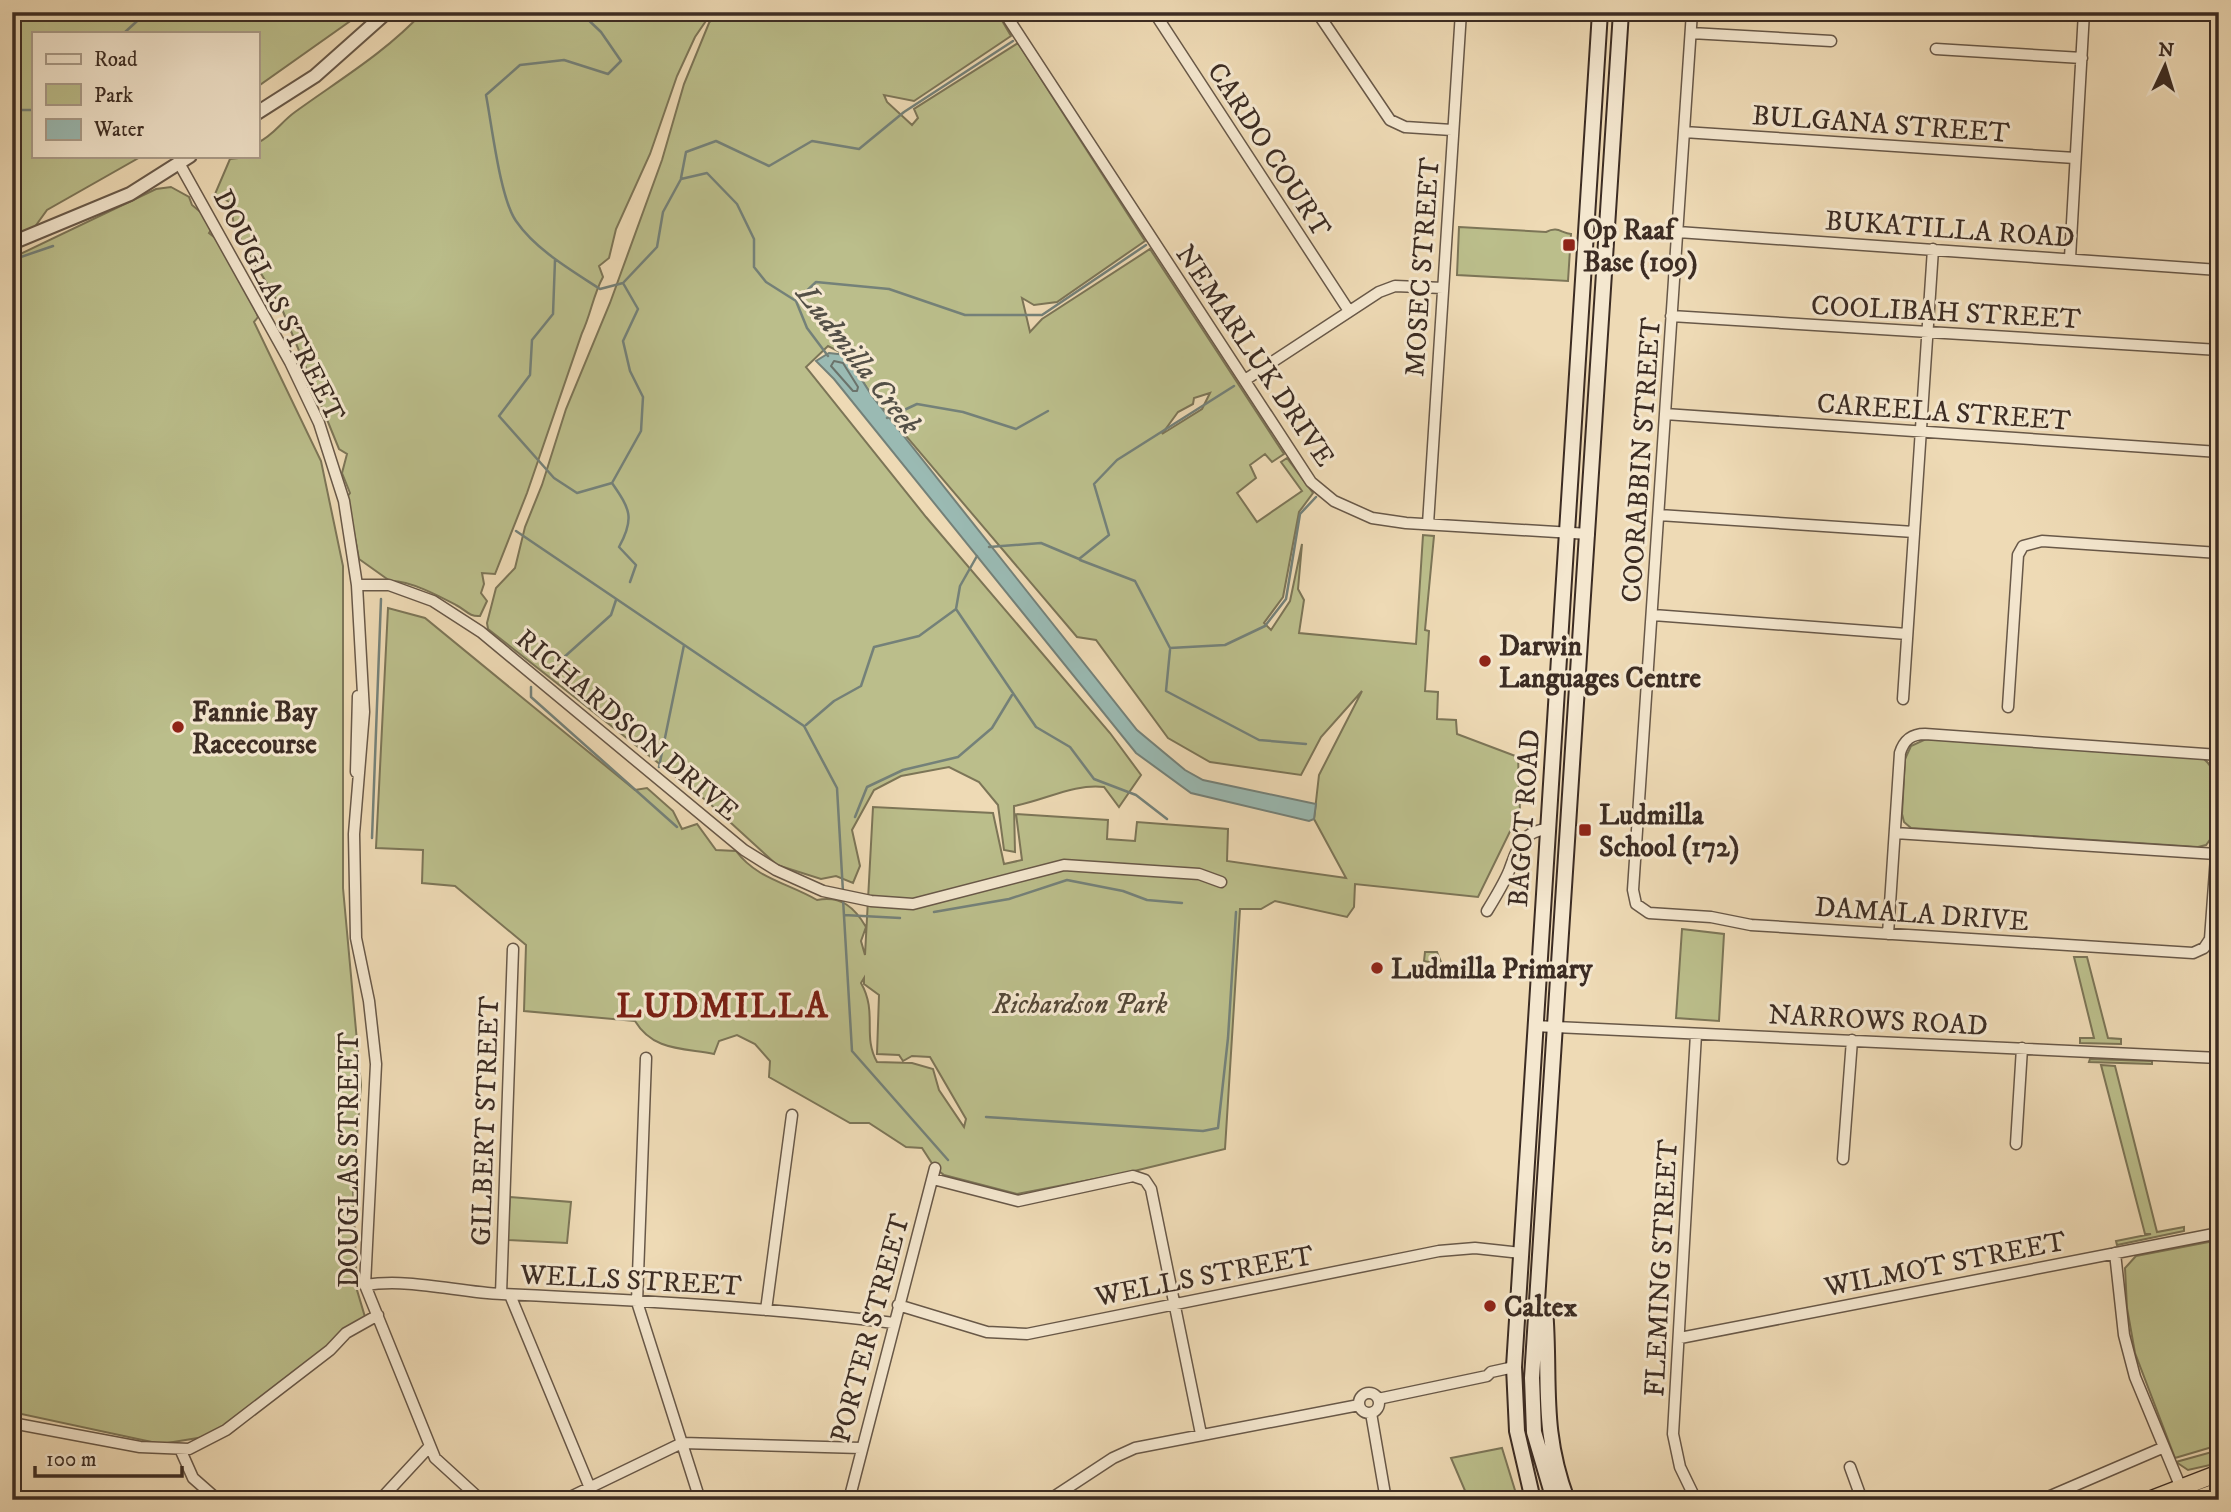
<svg xmlns="http://www.w3.org/2000/svg" width="2231" height="1512" viewBox="0 0 2231 1512" font-family="'IM FELL DW Pica',serif">
<style>
.green{fill:#bbbe8b;stroke:#7c7557;stroke-width:2;fill-rule:evenodd}
.water{fill:#9abab3;stroke:#748179;stroke-width:2}
.lines{fill:none;stroke-linecap:round;stroke-linejoin:round}
.shore{stroke:#6b736b;stroke-width:2}
.stream{stroke:#748179;stroke-width:2.5}
.minor-casing{stroke:#685848;stroke-width:13}
.tertiary-casing{stroke:#685848;stroke-width:16}
.secondary-casing{stroke:#3c2c23;stroke-width:18}
.trunk-casing{stroke:#3c2c23;stroke-width:19}
.minor{stroke:#f4e7cf;stroke-width:10}
.tertiary{stroke:#f4e7cf;stroke-width:12}
.secondary{stroke:#f4e7cf;stroke-width:14}
.trunk{stroke:#eedab5;stroke-width:16}
.poi-dot{fill:#8f2418;stroke:#f4e7cf;stroke-width:2.5}
.labels{text-anchor:middle;stroke-width:6;stroke-linejoin:round;paint-order:stroke}
.street-label{font-size:28px;fill:#3c2c23;stroke:#f4e7cf}
.poi-label{font-size:28px;font-weight:bold;fill:#3c2c23;stroke:#f4e7cf;text-anchor:start}
.park-label{font-size:28px;font-style:italic;fill:#554938;stroke:#f4e7cf}
.water-label{font-size:30px;font-style:italic;fill:#545047;stroke:#f4e7cf}
.district-label{font-size:35px;font-weight:bold;letter-spacing:2px;fill:#7a1f14;stroke:#f4e7cf}
</style>
<rect width="100%" height="100%" fill="#eedab5"/>
<filter id="stains"><feTurbulence type="fractalNoise" baseFrequency=".00286" numOctaves="4"/><feColorMatrix values="0 0 0 0 .2 0 0 0 0 .09 0 0 0 0 .02 0 0 0 .5 -.17"/></filter>
<radialGradient id="worn" r=".72"><stop offset=".6" stop-color="#630" stop-opacity="0"/><stop offset="1" stop-color="#630" stop-opacity=".3"/></radialGradient>
<path class="green" d="M12,12H363L257,87V33H33V156H142L47,210L34,228L12,237Z
M423,12H712L695,37L677,76L650,154L616,229L609,258L599,266L603,277C593,295 591,314 582,333L527,493L495,574L482,573L484,584L481,593L487,601L480,616C469,617 466,610 456,605C439,596 409,580 390,581L359,559L347,497L350,493L342,473L347,454L339,449L282,309L234,228L231,203L215,194L230,159L257,156V143C273,136 281,122 295,112C339,80 385,53 423,12Z
M717,12H997L1011,36L914,101L884,95L887,102L912,125L918,118L914,109L1018,43L1145,241L1057,302L1034,305L1022,298L1030,332L1042,319L1150,249L1284,454L1272,462L1265,454L1250,465L1256,478L1237,493L1257,522L1302,491L1281,462L1287,458L1313,493L1299,512L1283,597L1264,623L1271,630L1290,601L1302,544L1298,589L1304,600L1299,633L1416,644L1423,535L1434,536L1425,630L1429,631L1425,691L1438,692L1437,719L1456,720L1457,734L1518,757L1520,811L1478,897L1355,884L1354,907L1347,917L1275,901L1261,909H1240L1225,1149L1126,1173L1017,1194L944,1175L935,1168L922,1148L906,1147L869,1123H850L769,1077L770,1061L755,1044L737,1035L719,1041L714,1054C683,1048 653,1051 635,1021L524,1011L526,945L455,886L422,883L423,850L376,848L388,608L425,618L635,790L647,788L673,811L682,829L697,824L716,850L736,851C757,879 788,883 817,900C841,895 855,908 866,927L861,941L865,955L873,807L993,813L1004,864L1022,860L1016,814L1108,820L1107,839L1135,841L1137,822L1228,829L1227,861L1346,878L1314,819L1319,775L1362,691L1321,737L1301,775L1210,762L1168,738L1096,640L1077,637L872,396L846,355L828,346L806,367L926,517L1110,733L1141,775L1119,807L1104,787C1075,783 1043,801 1014,806L1015,852L1004,850L998,805L979,782L949,767L901,776L874,790L852,830L860,866L853,883L836,876L821,879L777,865L708,802L488,629L487,623L496,588L515,568L525,527L542,485L566,409L610,303L662,160L684,84L709,23ZM1210,393L1202,409L1162,434L1178,412L1193,404L1194,398ZM864,978V984L879,995L877,1054L899,1055L903,1061L912,1056L930,1057L966,1119L964,1127L939,1090L933,1069L912,1063L877,1062C862,1035 878,1013 861,983Z
M171,187L189,197L192,205L204,215L211,230L209,233L219,241L254,307L258,317L254,322L321,461L343,566V888L361,1085L353,1189L357,1290L365,1317L210,1436L161,1444L12,1412V258L156,189Z
M1459,227L1546,232C1558,226 1561,233 1571,234L1568,281L1457,275Z
M1926,739L2199,756C2225,768 2216,813 2212,837L2206,845L2198,847L1911,828L1904,822L1902,814L1905,759L1911,746Z
M1682,929L1724,934L1719,1021L1676,1018Z
M1425,952H1437L1441,962L1439,968L1431,970L1429,962L1424,961Z
M2074,957H2087L2108,1038L2121,1039V1044L2080,1043V1038H2094Z
M2090,1059L2152,1061V1064L2089,1062Z
M2101,1065L2115,1066L2157,1232L2184,1227V1231L2117,1245L2116,1241L2151,1234H2145Z
M510,1197L571,1202L567,1243L507,1240Z
M2219,1240V1445L2175,1458L2135,1353L2127,1308L2125,1268L2136,1256Z
M1502,1448L1518,1500H1469L1451,1458Z
M2219,1450V1463L2188,1470L2176,1462Z"/>
<path class="water" d="M829,353L846,355L872,396L1137,730L1185,770L1203,780L1316,804L1314,819L1309,821L1191,793L1136,753L834,379L816,361Z"/>
<g class="lines">
<path class="shore" d="M834,361L843,363L858,387L857,391H853L831,366Z"/>
<path class="stream" d="M580,12L601,32L621,61L608,74L564,60L520,65L486,95C492,126 500,198 516,221C536,250 571,270 600,289L623,283L657,247L663,212L681,179L707,173L737,204L754,239V267L766,282L796,301L807,328L828,356
M124,33L147,12
M12,110H33
M681,178L686,152L716,141L769,166L812,141L859,149L904,112L1013,41
M12,260L53,246
M555,260L553,314L532,340L530,375L499,416L554,478L577,493L612,483L641,431L643,397L630,371L623,341L638,309L623,283
M796,301L816,282L889,289L965,315H1042L1146,245
M887,418L917,404L963,412L1016,429L1048,411
M612,483C630,509 635,518 619,547L636,565L630,582
M516,531L804,726L837,788L843,892
M989,547L1041,543L1079,559L1109,535L1094,484L1117,460L1234,386
M1080,560L1135,581L1170,648L1225,645L1265,626L1286,599L1300,514L1316,497
M956,609L1036,727L1070,747L1094,779L1136,795L1167,819
M1170,650L1166,691L1259,740L1306,744
M552,668L611,615L616,600
M531,687V697L677,827
M806,725L834,701L861,686L874,647L919,636L956,609L960,586L977,556
M659,767L684,645
M855,817L867,787L903,770L958,757L992,728L1012,695
M372,838L381,599
M843,899L852,1051L948,1160
M934,912L1009,899L1067,880L1123,891L1147,900L1182,903
M844,915L900,918
M986,1117L1203,1131L1218,1128L1228,1038L1236,912"/>
<g class="minor-casing">
<path id="minor" d="M1004,12L1311,482L1334,501L1372,518L1406,523L1589,534
M1154,12L1349,311
M1317,12L1390,120L1405,127L1452,130
M1692,12L1633,890L1636,904L1649,913L1711,917L1751,925L2193,953L2204,948L2210,939L2219,816
M1691,33L1831,41
M1936,49L2082,58
M1684,132L2075,158
M179,163L290,362L319,423L344,501L357,585L364,712L354,834L356,938L369,1001L376,1064L365,1285L435,1458L481,1500
M1678,232L2219,270
M2070,258L2084,12
M1671,316L2219,350
M1245,380L1379,292L1395,286L1443,288
M1665,414L2219,452
M1659,515L1914,532
M1428,524L1461,12
M357,585H389L433,601L481,632L744,850L776,870L823,891L871,901L913,904L1064,865L1199,874L1221,882
M1653,615L1907,634
M1903,699L1933,249
M2008,707L2018,555L2023,546L2042,541L2219,553
M356,772L358,696
M1895,833L2216,854
M1487,911C1495,898 1503,885 1509,871C1517,850 1520,832 1547,829
M1888,934L1900,753C1904,740 1911,734 1925,734L2219,755
M1534,1026L2219,1058
M1696,1034L1673,1434L1680,1467L1696,1500
M646,1058L637,1302L700,1500
M2016,1144L2022,1048
M1843,1159L1852,1040
M933,1179L1018,1201L1133,1176L1145,1180L1151,1189L1201,1434
M2115,1253L2124,1335L2135,1377L2186,1500
M365,1285C410,1278 457,1292 502,1294C633,1300 764,1307 894,1323
M501,1294L513,949
M510,1295L590,1488
M898,1305L987,1332L1027,1334L1439,1251L1475,1248L1521,1253
M766,1310L792,1115
M1680,1338L2219,1233
M1359 1403a10 10 0 1 1 20 0a10 10 0 1 1-20 0Z
M1378,1399L1487,1376L1491,1372L1514,1367
M1371,1413L1386,1500
M12,1423L140,1447L189,1449L226,1430L330,1350L346,1333L378,1315
M181,1451L193,1478L218,1500
M1850,1467L1862,1500
M380,1500L430,1446
M564,1500L682,1443L861,1448
M849,1500L935,1168
M1049,1500L1113,1458L1135,1448L1359,1405
M2041,1500L2162,1448"/>
</g>
<g class="tertiary-casing">
<path id="tertiary" d="M257,113L315,76L387,12
M12,243L130,194L190,156"/>
</g>
<g class="secondary-casing">
<path id="secondary" d="M1545,1308C1551,1381 1540,1427 1567,1500
M1533,1500L1517,1431L1514,1367L1600,12
M1554,1500L1534,1432L1532,1378L1621,12"/>
</g>
<g class="trunk-casing">
<path id="trunk" d="M2149,1500L2219,1473
M2194,1500L2219,1491"/>
</g>
<use href="#minor" class="minor"/>
<use href="#tertiary" class="tertiary"/>
<use href="#secondary" class="secondary"/>
<use href="#trunk" class="trunk"/>
</g>
<g class="poi-dot">
<rect x="1562" y="238" width="14" height="14" rx="3.5"/>
<circle cx="1485" cy="661" r="7"/>
<circle cx="178" cy="727" r="7"/>
<rect x="1578" y="823" width="14" height="14" rx="3.5"/>
<circle cx="1377" cy="968" r="7"/>
<circle cx="1490" cy="1306" r="7"/>
</g>
<g class="labels">
<g class="street-label">
<text transform="translate(1881 123) rotate(4)" y="10">BULGANA STREET</text>
<text transform="translate(1270 149) rotate(57)" y="10">CARDO COURT</text>
<text transform="translate(1950 228) rotate(4)" y="10">BUKATILLA ROAD</text>
<text transform="translate(1421 267) rotate(-86)" y="10">MOSEC STREET</text>
<text transform="translate(280 305) rotate(63)" y="10">DOUGLAS STREET</text>
<text transform="translate(1946 311) rotate(3)" y="10">COOLIBAH STREET</text>
<text transform="translate(1256 355) rotate(56)" y="10">NEMARLUK DRIVE</text>
<text transform="translate(1944 411) rotate(4)" y="10">CAREELA STREET</text>
<text transform="translate(1640 460) rotate(-86)" y="10">COORABBIN STREET</text>
<text transform="translate(628 724) rotate(40)" y="10">RICHARDSON DRIVE</text>
<text transform="translate(1523 818) rotate(-86)" y="10">BAGOT ROAD</text>
<text transform="translate(1922 913) rotate(4)" y="10">DAMALA DRIVE</text>
<text transform="translate(1878 1019) rotate(3)" y="10">NARROWS ROAD</text>
<text transform="translate(484 1121) rotate(-88)" y="10">GILBERT STREET</text>
<text transform="translate(348 1160) rotate(-90)" y="10">DOUGLAS STREET</text>
<text transform="translate(1945 1263) rotate(-11)" y="10">WILMOT STREET</text>
<text transform="translate(1660 1268) rotate(-87)" y="10">FLEMING STREET</text>
<text transform="translate(1204 1275) rotate(-11)" y="10">WELLS STREET</text>
<text transform="translate(631 1279) rotate(3)" y="10">WELLS STREET</text>
<text transform="translate(869 1328) rotate(-75)" y="10">PORTER STREET</text>
</g>
<g class="poi-label">
<text x="1583" y="239">Op Raaf<tspan x="1583" dy="32">Base (109)</tspan></text>
<text x="1499" y="655">Darwin<tspan x="1499" dy="32">Languages Centre</tspan></text>
<text x="192" y="721">Fannie Bay<tspan x="192" dy="32">Racecourse</tspan></text>
<text x="1599" y="824">Ludmilla<tspan x="1599" dy="32">School (172)</tspan></text>
<text x="1391" y="978">Ludmilla Primary</text>
<text x="1504" y="1316">Caltex</text>
</g>
<g class="park-label">
<text x="1080" y="1013">Richardson Park</text>
</g>
<g class="water-label">
<text transform="translate(859 359) rotate(52)" y="10">Ludmilla Creek</text>
</g>
<g class="district-label">
<text x="723" y="1017">LUDMILLA</text>
</g>
</g>
<rect width="2231" height="1512" fill="none" stroke="#eedab5" stroke-width="42"/>
<rect x="14" y="14" width="2203" height="1484" fill="none" stroke="#3c2c23" stroke-width="3.5"/>
<rect x="21" y="21" width="2189" height="1470" fill="none" stroke="#3c2c23" stroke-width="2"/>
<rect x="32" y="32" width="228" height="126" fill="#f4e7cf" stroke="#aa9c8a" stroke-width="2"/>
<rect x="46" y="54" width="35" height="10" fill="#f4e7cf" stroke="#aa9c8a" stroke-width="2"/>
<text x="94" y="66" font-size="21" fill="#3c2c23">Road</text>
<rect x="46" y="84" width="35" height="21" fill="#bbbe8b" stroke="#aa9c8a" stroke-width="2"/>
<text x="94" y="102" font-size="21" fill="#3c2c23">Park</text>
<rect x="46" y="119" width="35" height="21" fill="#9abab3" stroke="#aa9c8a" stroke-width="2"/>
<text x="94" y="136" font-size="21" fill="#3c2c23">Water</text>
<g transform="translate(2165 66) rotate(4)" stroke="#f4e7cf" stroke-width="5" paint-order="stroke">
<path d="M0-5L12 26L0 18L-12 26Z" fill="#3c2c23"/>
<text y="-10" font-size="19" font-weight="bold" text-anchor="middle" fill="#3c2c23">N</text>
</g>
<path d="M35 1466v10h147v-10" fill="none" stroke="#3c2c23" stroke-width="3.5"/>
<text x="46" y="1466" font-size="21" fill="#3c2c23" stroke="#f4e7cf" stroke-width="5" paint-order="stroke">100 m</text>
<rect width="100%" height="100%" filter="url(#stains)"/>
<rect width="100%" height="100%" fill="url(#worn)"/>
</svg>
